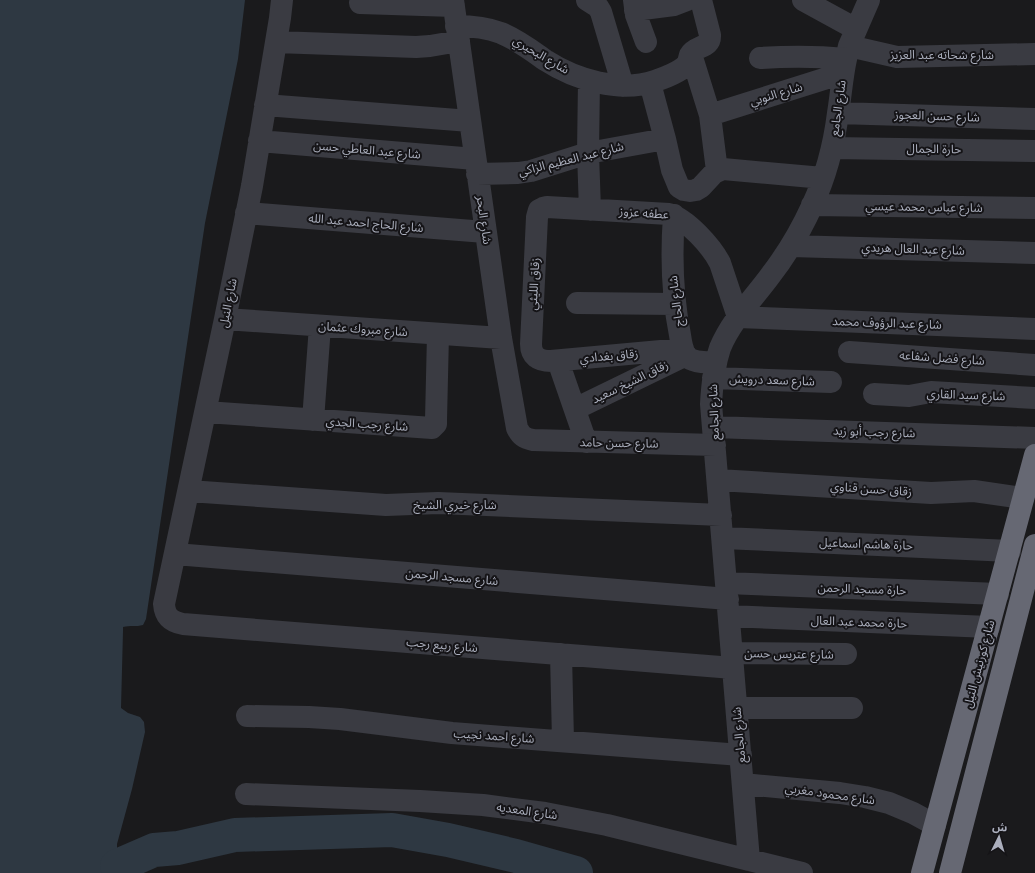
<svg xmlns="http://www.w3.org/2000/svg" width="1035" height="873" viewBox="0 0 1035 873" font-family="Raleway,'Noto Sans Arabic',sans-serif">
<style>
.water{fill:#2e3842}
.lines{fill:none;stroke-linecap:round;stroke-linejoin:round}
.river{stroke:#2e3842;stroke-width:34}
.minor{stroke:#3a3b42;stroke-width:22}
.highway{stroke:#666873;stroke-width:22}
.labels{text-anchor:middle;stroke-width:4;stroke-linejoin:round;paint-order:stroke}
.street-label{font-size:12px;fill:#abafbd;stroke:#151417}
</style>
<rect width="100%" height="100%" fill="#1a1a1c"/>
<path class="water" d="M0,0H245L238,59L205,223L146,619L143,625C136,627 130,625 123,627V631L121,708L128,713L140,717L144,722L145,732L132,789L117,844V873H0Z"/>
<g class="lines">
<path class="river" d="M117,866L154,850L178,848L235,835L392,830L448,840L516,856L576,873"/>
<path class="minor" d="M282,0L280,18L252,186L225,319L164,604C165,617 171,622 183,624L733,668
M453,0L501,338L517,428C521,436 524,438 533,440L715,445
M587,0L598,7L601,12L623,86
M634,0L636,15L646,42
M803,0L856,29
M360,3L454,6
M635,10L674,5L687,0
M456,26C471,26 488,28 501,33C518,40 531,50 545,60C576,80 620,93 655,81C664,78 682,71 687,64C689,61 689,58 690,55C695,45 711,49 710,35L701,0
M276,42L416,47L430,46L459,41
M849,46L897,57L1035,54
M691,54L710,115L717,171
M760,58C789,56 817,56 846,59
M589,80L588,153L590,210
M650,83L665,139L672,170L679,187L684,190L690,191L696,190L701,187L714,173L723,169L823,178
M265,105L470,121
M838,113L1035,119
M710,115L843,73
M259,141L475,159
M832,148L1035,151
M477,174L518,173L531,171L588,153L665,139
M812,205L1035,208
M246,213L485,232
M674,215C671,256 672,295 680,335C681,342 682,350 686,356C693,363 706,362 716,363
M791,246L1035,253
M577,303L675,304
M225,319L501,338
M683,349L551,361C538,361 531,356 531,344L537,217L539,210L543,208L547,207L669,214C687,219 712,247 720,263L738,317L1035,329
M849,352L1035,365
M558,361L586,442
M713,378L831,382
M874,394L909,396L931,392L1035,398
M575,409L686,355
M206,412L432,428L436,424V420L438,334
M313,420L320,326
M714,427L1035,438
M718,480L931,493L974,491L1023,498
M189,491L386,505L438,503L721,515
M723,538L1010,551
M175,554L728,599
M726,583L998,594
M729,616L989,627
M732,653L846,654
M561,654L563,741
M737,708H852
M247,716L309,717L340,719L452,733L741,755
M743,784L840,793L865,797L889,803L913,813L935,825
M246,794L420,801L483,805L545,813L607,825L802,873
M749,860L711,404C712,385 714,366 720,348C731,321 753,299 770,276C787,254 801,230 812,206C826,176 834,145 838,113C841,95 842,77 846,59L849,46L869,0"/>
<path class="highway" d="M922,873L1035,455
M950,873L1035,545"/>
</g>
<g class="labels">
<g class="street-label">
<text transform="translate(541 55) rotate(30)" y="4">شارع البحيري</text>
<text x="942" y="59">شارع شحاته عبد العزيز</text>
<text transform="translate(776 94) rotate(-17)" y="4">شارع النوبي</text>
<text transform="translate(838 108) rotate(-82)" y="4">شارع الجامع</text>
<text transform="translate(937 116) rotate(2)" y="4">شارع حسن العجوز</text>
<text transform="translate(934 149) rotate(1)" y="4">حارة الجمال</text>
<text transform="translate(367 150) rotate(5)" y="4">شارع عبد العاطي حسن</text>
<text transform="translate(571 159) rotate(-14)" y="4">شارع عبد العظيم الزاكي</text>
<text transform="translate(924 207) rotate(1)" y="4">شارع عباس محمد عيسي</text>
<text transform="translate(644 213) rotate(4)" y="4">عطفه عزوز</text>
<text transform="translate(484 220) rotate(82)" y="4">شارع البحر</text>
<text transform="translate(366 223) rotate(5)" y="4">شارع الحاج احمد عبد الله</text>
<text transform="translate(913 249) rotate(2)" y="4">شارع عبد العال هريدي</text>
<text transform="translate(534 284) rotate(-87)" y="4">زقاق الليثي</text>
<text transform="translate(676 301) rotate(-97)" y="4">شارع الحاج</text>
<text transform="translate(228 303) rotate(-79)" y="4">شارع النيل</text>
<text transform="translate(887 323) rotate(2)" y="4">شارع عبد الرؤوف محمد</text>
<text transform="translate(363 329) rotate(4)" y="4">شارع مبروك عثمان</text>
<text transform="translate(609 356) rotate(-5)" y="4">زقاق بغدادي</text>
<text transform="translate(942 358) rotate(4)" y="4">شارع فضل شفاعه</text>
<text transform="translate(772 380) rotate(2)" y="4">شارع سعد درويش</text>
<text transform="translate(630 382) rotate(-26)" y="4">زقاق الشيخ سعيد</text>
<text transform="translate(966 395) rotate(2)" y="4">شارع سيد القاري</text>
<text transform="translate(714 412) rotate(-92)" y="4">شارع الجامع</text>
<text transform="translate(367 424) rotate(4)" y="4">شارع رجب الجدي</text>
<text transform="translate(874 432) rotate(2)" y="4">شارع رجب أبو زيد</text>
<text transform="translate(619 443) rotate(1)" y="4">شارع حسن حامد</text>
<text transform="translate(871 489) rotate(4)" y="4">زقاق حسن قناوي</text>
<text x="455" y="509">شارع خيري الشيخ</text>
<text transform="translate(866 544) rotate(2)" y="4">حارة هاشم اسماعيل</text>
<text transform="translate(452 577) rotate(5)" y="4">شارع مسجد الرحمن</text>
<text transform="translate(862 589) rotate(2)" y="4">حارة مسجد الرحمن</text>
<text transform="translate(859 622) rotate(2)" y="4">حارة محمد عبد العال</text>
<text transform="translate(442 645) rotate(5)" y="4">شارع ربيع رجب</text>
<text transform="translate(789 654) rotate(1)" y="4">شارع عتريس حسن</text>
<text transform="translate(979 664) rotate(-75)" y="4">شارع كورنيش النيل</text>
<text transform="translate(739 735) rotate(-95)" y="4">شارع الجامع</text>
<text transform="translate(494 736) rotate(4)" y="4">شارع احمد نجيب</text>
<text transform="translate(830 794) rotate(8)" y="4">شارع محمود مغربي</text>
<text transform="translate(527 811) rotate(8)" y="4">شارع المعديه</text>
</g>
</g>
<g transform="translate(999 837) rotate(5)" stroke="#151417" stroke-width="3" paint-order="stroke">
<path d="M0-3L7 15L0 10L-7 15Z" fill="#abafbd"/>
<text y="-6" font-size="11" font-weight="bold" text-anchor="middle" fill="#abafbd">ش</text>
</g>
</svg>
